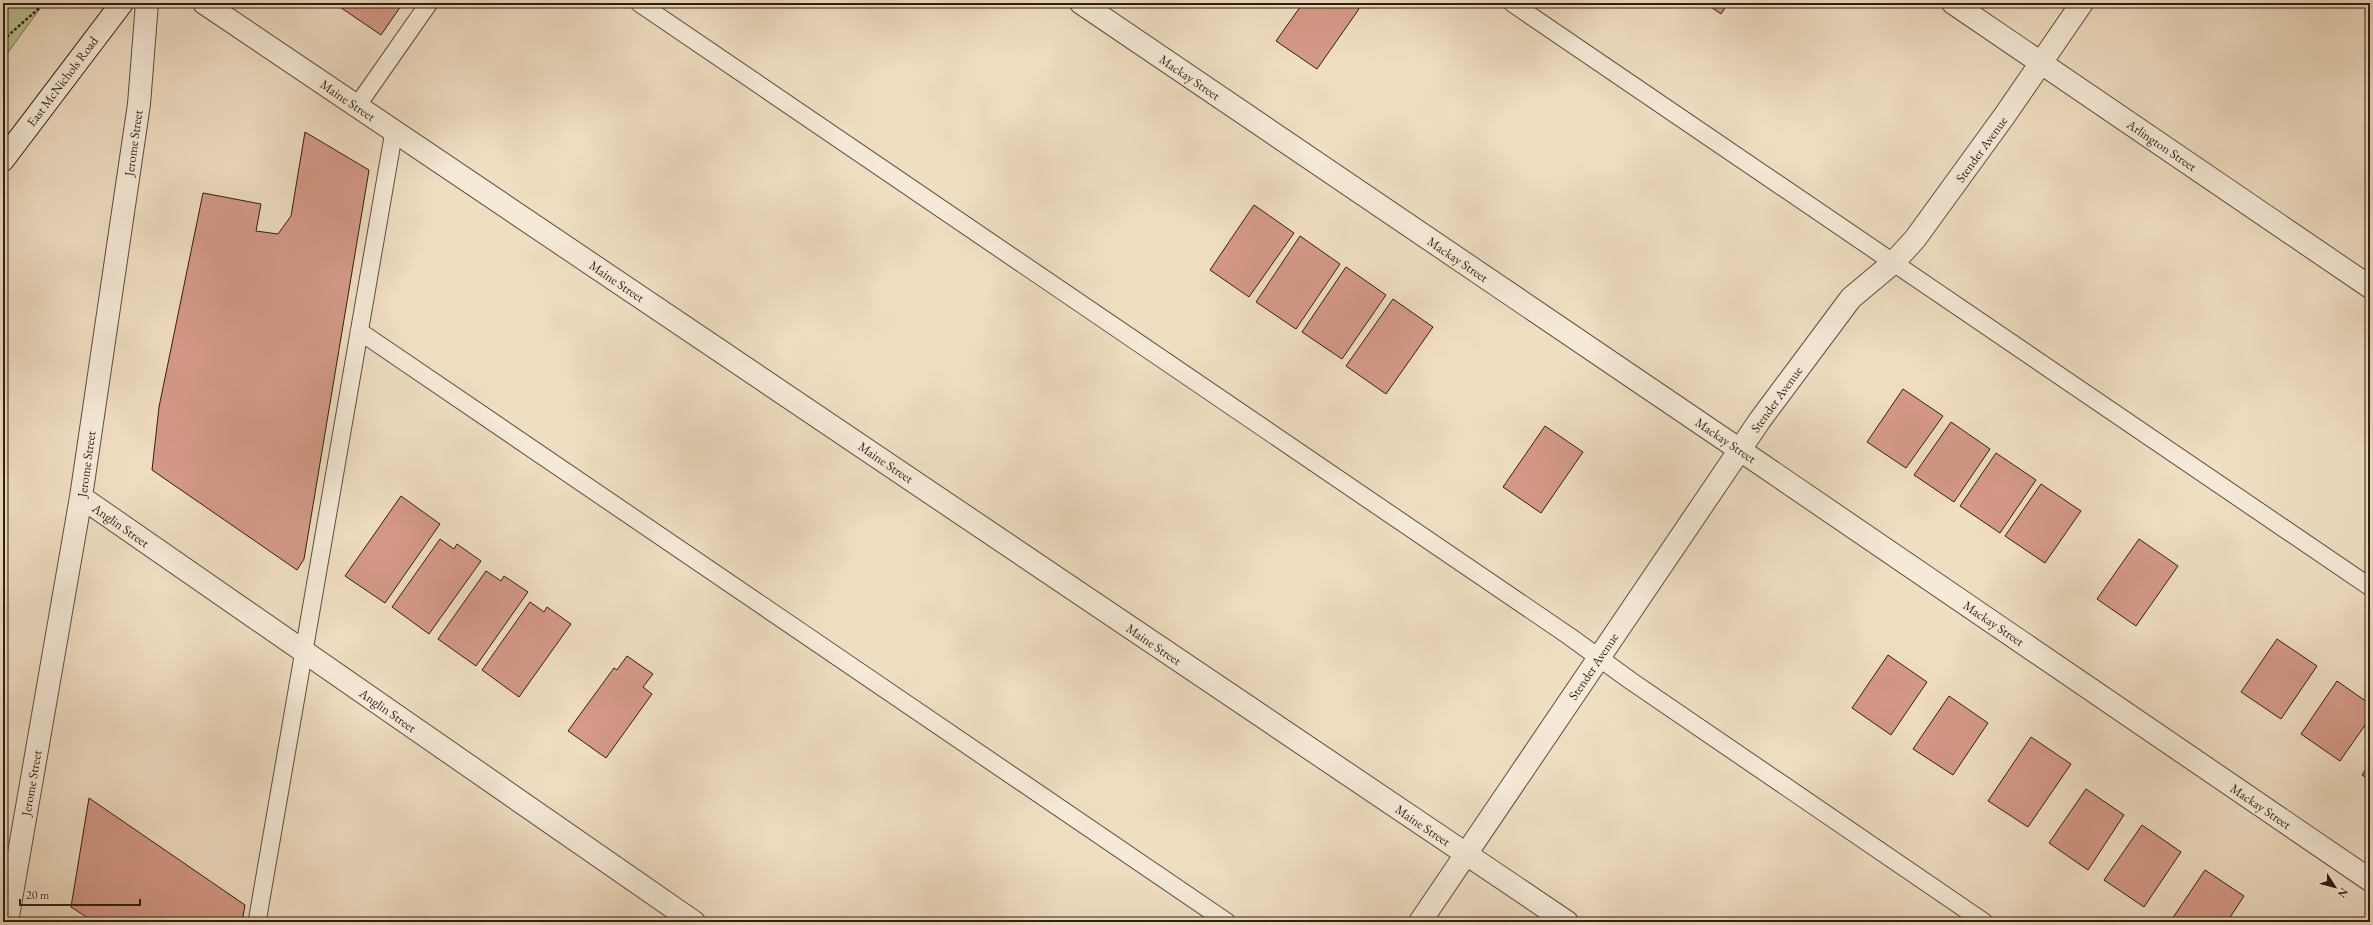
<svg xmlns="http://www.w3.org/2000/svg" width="2373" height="925" viewBox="0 0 2373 925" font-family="'EB Garamond',serif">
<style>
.green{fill:#bcc192;stroke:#766f52}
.building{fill:#d59a88;stroke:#301d11}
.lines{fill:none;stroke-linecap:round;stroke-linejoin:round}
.service-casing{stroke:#604d3e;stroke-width:19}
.minor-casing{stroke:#604d3e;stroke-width:24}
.secondary-casing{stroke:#301d11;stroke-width:24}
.path{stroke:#301d11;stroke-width:2.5;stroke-dasharray:3 2;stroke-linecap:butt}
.service{stroke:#f5ead8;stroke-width:17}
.minor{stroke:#f5ead8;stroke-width:22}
.secondary{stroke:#f5ead8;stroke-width:22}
.labels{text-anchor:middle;stroke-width:3.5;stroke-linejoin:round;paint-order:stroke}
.street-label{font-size:13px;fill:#301d11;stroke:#f5ead8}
</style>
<rect width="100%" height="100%" fill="#f0dec3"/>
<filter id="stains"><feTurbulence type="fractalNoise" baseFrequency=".005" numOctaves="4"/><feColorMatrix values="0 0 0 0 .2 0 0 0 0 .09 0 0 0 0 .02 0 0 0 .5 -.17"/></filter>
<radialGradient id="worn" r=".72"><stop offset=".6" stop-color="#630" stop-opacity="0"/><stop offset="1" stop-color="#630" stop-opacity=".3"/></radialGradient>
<path class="green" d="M3,3H44L3,59Z"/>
<path class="building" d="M334,3H403L381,35Z
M1303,3H1351L1359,9L1317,69L1276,41Z
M1705,3H1728L1721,14Z
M305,132L369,170L304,559L297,570L152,470L159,407L203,193L261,204L256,231L278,234L291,216Z
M1254,205L1294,233L1249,297L1210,270Z
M1300,236L1340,264L1296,329L1256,302Z
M1346,267L1386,295L1342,359L1302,332Z
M1393,299L1433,327L1386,394L1346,366Z
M1903,389L1943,416L1906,468L1867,442Z
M1951,422L1990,449L1954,502L1914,475Z
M1545,426L1583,452L1541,513L1503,487Z
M1996,453L2036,480L2000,533L1960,506Z
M2041,484L2081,511L2045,563L2005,536Z
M401,496L440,524L385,603L345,576Z
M440,539L454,549L457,544L481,561L429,634L392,607Z
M2139,539L2178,566L2136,626L2097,599Z
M486,571L501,581L504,576L528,592L476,666L438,639Z
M530,602L544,612L547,607L571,624L519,697L482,670Z
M2277,639L2317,666L2281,719L2241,692Z
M1888,655L1927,682L1891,735L1852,708Z
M627,656L653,674L643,687L652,694L606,758L568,731L614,668L617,670Z
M2337,681L2370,704V718L2340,761L2301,734Z
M1949,696L1988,723L1953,775L1913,749Z
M2031,737L2071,764L2028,827L1988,801Z
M2370,763V780L2362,775Z
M2086,789L2124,815L2088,870L2049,843Z
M89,798L245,905L242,922H94L71,907Z
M2142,825L2181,852L2144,907L2104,880Z
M2205,870L2244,896L2227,922H2170Z"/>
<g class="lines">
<g class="service-casing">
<path id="service" d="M639,3L1569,636L1631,681L1984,922
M1512,3L2370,587
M357,106L429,3
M359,331L1227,922
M257,922L394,131"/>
</g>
<g class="minor-casing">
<path id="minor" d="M204,3L1567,922
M1081,3L1740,450L2370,880
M1953,3L2370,287
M81,497L694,922
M7,922L81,497L139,104L147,3
M1420,922L1760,420L1851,298L1894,262L1915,239L2005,115L2082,3"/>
</g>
<g class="secondary-casing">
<path id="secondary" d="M3,160L122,3"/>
</g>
<path class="path" d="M3,40L45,3"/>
<use href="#service" class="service"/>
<use href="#minor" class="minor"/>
<use href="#secondary" class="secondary"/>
</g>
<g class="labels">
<g class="street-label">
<text transform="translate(1190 77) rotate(34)" y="5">Mackay Street</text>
<text transform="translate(62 81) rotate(-53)" y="5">East McNichols Road</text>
<text transform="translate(348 100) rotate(34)" y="5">Maine Street</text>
<text transform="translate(133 143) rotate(-82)" y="5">Jerome Street</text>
<text transform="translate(2162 145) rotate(34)" y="5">Arlington Street</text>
<text transform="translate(1981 149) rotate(-54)" y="5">Stender Avenue</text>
<text transform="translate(1458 259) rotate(34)" y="5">Mackay Street</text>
<text transform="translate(617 281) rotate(34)" y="5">Maine Street</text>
<text transform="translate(1776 399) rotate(-54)" y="5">Stender Avenue</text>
<text transform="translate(1726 440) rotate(34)" y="5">Mackay Street</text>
<text transform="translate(886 462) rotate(34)" y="5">Maine Street</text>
<text transform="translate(86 464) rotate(-82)" y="5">Jerome Street</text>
<text transform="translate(121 525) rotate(35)" y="5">Anglin Street</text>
<text transform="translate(1994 623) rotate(34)" y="5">Mackay Street</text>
<text transform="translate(1154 644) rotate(34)" y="5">Maine Street</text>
<text transform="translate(1593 666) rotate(-56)" y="5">Stender Avenue</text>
<text transform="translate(388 710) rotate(35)" y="5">Anglin Street</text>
<text transform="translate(31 783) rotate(-80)" y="5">Jerome Street</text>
<text transform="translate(2261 806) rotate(34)" y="5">Mackay Street</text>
<text transform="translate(1423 825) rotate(34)" y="5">Maine Street</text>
</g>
</g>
<rect width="2373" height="925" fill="none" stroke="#f0dec3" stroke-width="16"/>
<rect x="4" y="4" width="2365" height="917" fill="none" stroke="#301d11" stroke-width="2"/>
<rect x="8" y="8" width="2357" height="909" fill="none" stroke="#301d11"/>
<g transform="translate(2335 887) rotate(126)" stroke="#f5ead8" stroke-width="3" paint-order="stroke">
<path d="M0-3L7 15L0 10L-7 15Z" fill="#301d11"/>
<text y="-6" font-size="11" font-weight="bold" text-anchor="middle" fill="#301d11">N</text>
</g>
<path d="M20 899v6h120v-6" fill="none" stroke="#301d11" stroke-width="2"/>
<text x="26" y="899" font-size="12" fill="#301d11" stroke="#f5ead8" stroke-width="3" paint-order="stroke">20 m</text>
<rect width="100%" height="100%" filter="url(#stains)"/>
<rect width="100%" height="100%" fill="url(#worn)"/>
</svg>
